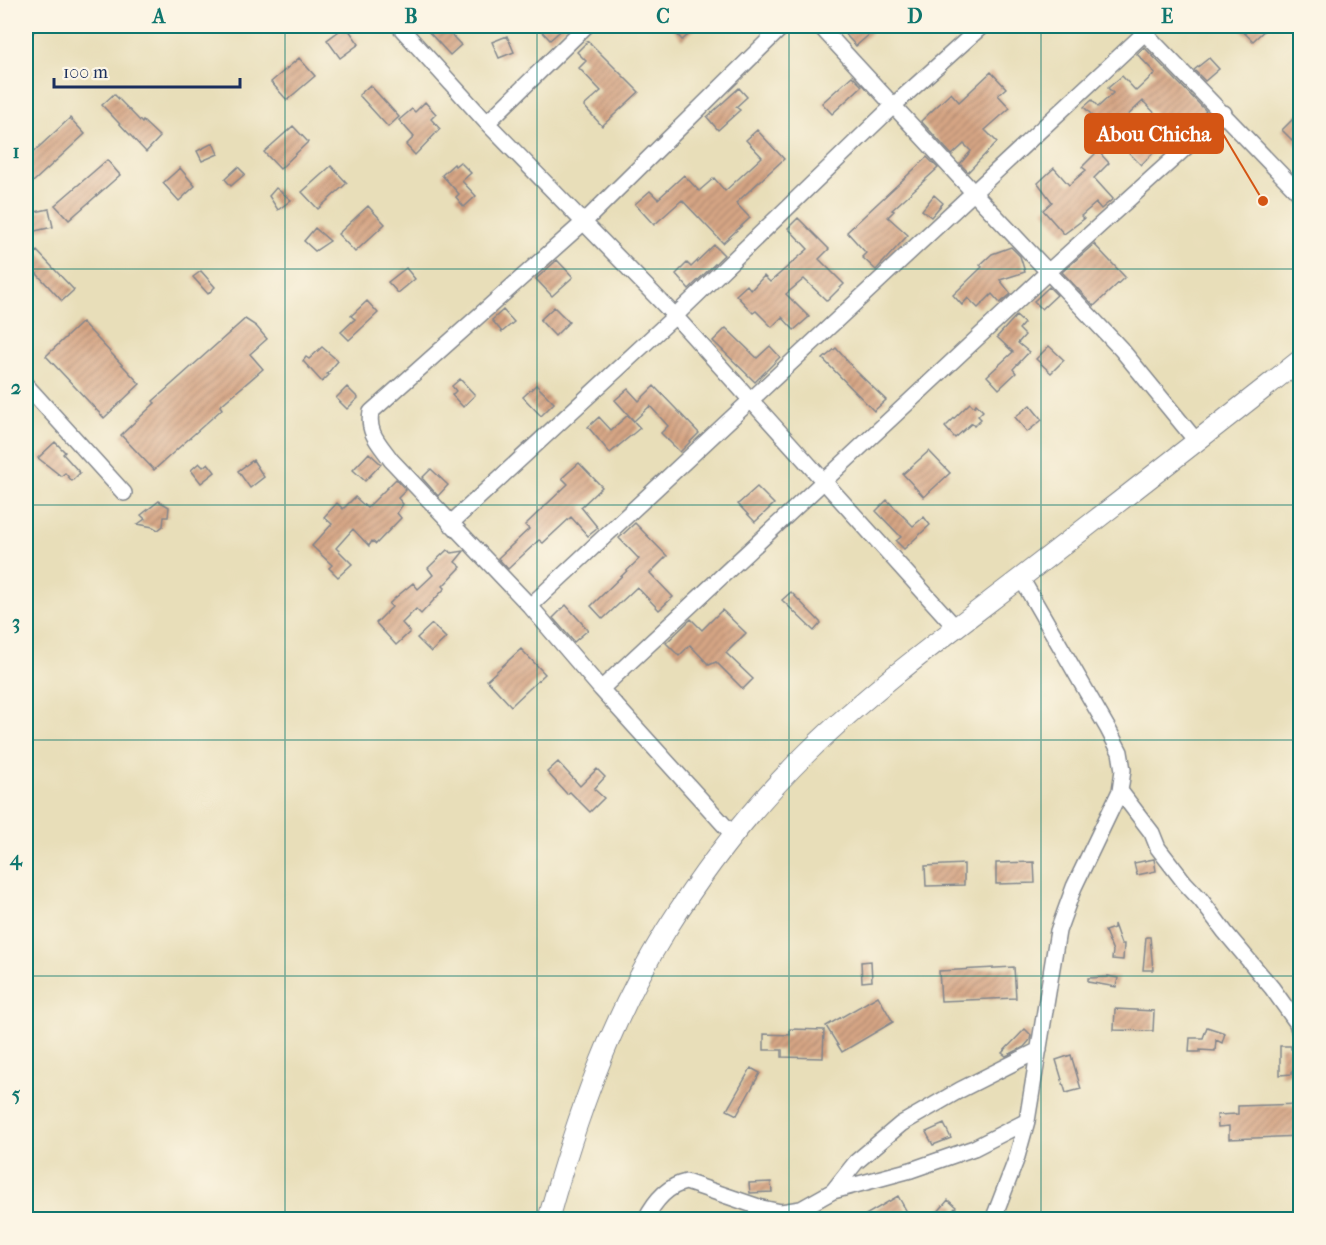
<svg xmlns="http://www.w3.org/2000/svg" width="1326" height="1245" viewBox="0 0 1326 1245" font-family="'IM FELL French Canon',serif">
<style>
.building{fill:url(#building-hatch)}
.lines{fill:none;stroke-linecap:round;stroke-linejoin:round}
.minor-casing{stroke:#82868c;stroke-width:18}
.major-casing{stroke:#82868c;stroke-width:22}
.minor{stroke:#fff;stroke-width:15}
.major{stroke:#fff;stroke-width:20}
.grid{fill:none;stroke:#0f766e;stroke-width:1.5;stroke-opacity:0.55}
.leader{fill:none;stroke:#d45514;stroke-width:2}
.callout-dot{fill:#d45514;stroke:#fcf5e5;stroke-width:2}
.callout{fill:#d45514;stroke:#d45514;stroke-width:2}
.callout-label{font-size:21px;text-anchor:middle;font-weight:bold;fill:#fff}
.neatline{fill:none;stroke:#0f766e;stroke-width:2}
.grid-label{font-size:20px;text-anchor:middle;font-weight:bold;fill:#0f766e}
</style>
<defs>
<pattern id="building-hatch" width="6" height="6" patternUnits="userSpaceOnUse" patternTransform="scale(1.5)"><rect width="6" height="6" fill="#d6a584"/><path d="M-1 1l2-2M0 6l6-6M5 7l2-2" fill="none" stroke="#ad876f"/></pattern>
</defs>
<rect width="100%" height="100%" fill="#fcf5e5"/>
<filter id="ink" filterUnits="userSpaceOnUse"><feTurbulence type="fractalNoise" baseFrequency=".0167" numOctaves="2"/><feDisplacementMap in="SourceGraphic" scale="12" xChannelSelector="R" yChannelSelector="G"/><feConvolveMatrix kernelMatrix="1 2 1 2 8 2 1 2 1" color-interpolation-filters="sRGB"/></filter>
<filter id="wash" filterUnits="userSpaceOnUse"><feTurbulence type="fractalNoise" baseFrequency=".008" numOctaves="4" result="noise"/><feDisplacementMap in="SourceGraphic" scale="24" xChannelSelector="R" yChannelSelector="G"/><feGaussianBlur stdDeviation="1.35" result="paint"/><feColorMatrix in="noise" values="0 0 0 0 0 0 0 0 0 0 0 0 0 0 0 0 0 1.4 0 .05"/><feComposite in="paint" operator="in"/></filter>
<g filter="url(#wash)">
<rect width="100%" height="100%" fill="#e8deb9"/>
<g id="blocks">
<path class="building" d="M346,26L359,44L340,58L327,40Z
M435,26H443L461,45L450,55L428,31Z
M537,26H566L550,40Z
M670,26H699L682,40Z
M838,26H865L871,33L856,46Z
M1237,26H1269L1253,41Z
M507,36L514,52L499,58L492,42Z
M588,41L639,92L602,126L584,106L601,91L579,68L586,61L577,52Z
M1144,47L1206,111L1196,121L1194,119L1176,135L1143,101L1123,120L1154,152L1141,165L1084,107L1092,100L1098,107L1113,93L1108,88L1122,76L1136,91L1155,73L1137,54Z
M299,58L315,76L287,100L271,82Z
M1209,58L1219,69L1205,81L1194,70Z
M991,72L1006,88L998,95L1010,108L985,130L997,142L968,172L960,164L971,151L964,144L952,155L921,121L951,93L959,102Z
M852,76L862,86L832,114L822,103Z
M370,85L399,117L388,127L359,95Z
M739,88L747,97L736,107L740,110L718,130L707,117Z
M114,94L142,123L143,121L160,137L146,152L102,105Z
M425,102L436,114L431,119L440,129L415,155L406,145L414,137L399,120L412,109L415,112Z
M1300,112V148L1282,130Z
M70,118L85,134L33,182L26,174V159Z
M293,126L308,142L280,169L264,152Z
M757,130L784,159L736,203L750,218L723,243L682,200L654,225L635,204L650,191L658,199L684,175L699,191L714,178L725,191L762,157L746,140Z
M213,143L218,154L202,161L197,151Z
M1098,151L1109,163L1094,178L1113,199L1101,209L1096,203L1081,216L1084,219L1064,234L1043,210L1052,202L1038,183L1054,168L1069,185L1086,170L1082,167Z
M927,157L938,168L892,210L894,211L888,217L908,235L876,270L862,257L866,253L847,232Z
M107,160L120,175L69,220L55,205Z
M460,162L471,173L462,181L476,196L464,207L456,197L459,194L442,175L454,164L455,166Z
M331,166L347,183L318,209L302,192Z
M238,167L245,174L231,186L225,179Z
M180,168L195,186L179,201L163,183Z
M276,188L291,200L278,210L269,196Z
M934,195L943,203L931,217L922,210Z
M368,206L385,224L355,252L338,234Z
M49,209L53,227L26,233V214Z
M798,218L829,249L819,259L844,284L827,301L804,279L786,294L809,317L794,330L782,317L772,327L756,311L753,313L736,295L747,285L751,290L764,276L770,282L808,249L788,228Z
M315,228L330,241L315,251L304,241Z
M1094,244L1125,277L1094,306L1062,272Z
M714,245L724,255L689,289L676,274L687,263L691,267Z
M1011,247L1020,256L1025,272L1000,280L1011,294L1000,303L992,294L978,308L968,298L962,305L953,295L982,267L980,265L992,254Z
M37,251L74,290L62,301L26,262Z
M557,260L573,277L552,296L536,279Z
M406,268L415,279L398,293L388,282Z
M201,271L215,287L208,294L193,277Z
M1049,287L1057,295L1042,309L1034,301Z
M367,301L378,313L349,340L341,332L355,319L351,316Z
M554,307L569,322L555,336L540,320Z
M503,310L514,322L502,332L492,320Z
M1016,316L1024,323L1019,329L1025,335L1018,343L1029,352L1013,369L1016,373L999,389L987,376L1013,352L997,337Z
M245,319L256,326L267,339L250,354L263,369L220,406L222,409L154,470L121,435L155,403L153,401Z
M82,322L140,384L104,418L46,356Z
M726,328L757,358L770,346L780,357L755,382L713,341Z
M1049,346L1064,360L1051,373L1036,359Z
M322,347L338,361L327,374L329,375L322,382L303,361L306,357L309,359Z
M836,348L856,371L886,400L874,411L823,359Z
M460,379L475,395L463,407L452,395L456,391L452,386Z
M536,385L554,403L541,416L523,397Z
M654,386L699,433L680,452L661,433L668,426L650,406L634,421L615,400L628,389L639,401Z
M347,387L358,398L347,409L336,398Z
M970,403L974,407L976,404L983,411L978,416L981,419L974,426L972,423L955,438L945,427Z
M1030,405L1042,420L1027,432L1015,417Z
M628,415L640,428L610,453L588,427L599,417L611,430Z
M55,442L65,452L63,454L80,473L72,481L65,473L61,476L38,458Z
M929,451L950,473L924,497L903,474Z
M369,453L381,464L365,481L353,470Z
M253,460L264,477L250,488L238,471Z
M199,463L203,467L208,463L215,472L201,483L191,470Z
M579,463L602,487L581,507L598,528L588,536L571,517L543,543L539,540L508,569L498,558L529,529L525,525L568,484L562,478Z
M431,469L448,485L438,496L422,478Z
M396,479L406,490L398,498L403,504L397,513L401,518L376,544L372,541L369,546L353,529L336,548L352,564L338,577L329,568L332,565L312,546L332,524L324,517L337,503L343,509L355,497L367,508Z
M757,487L774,504L755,522L738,504Z
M887,500L913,526L924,517L930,525L904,549L896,541L901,537L876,511Z
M159,501L169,507L168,517H164L163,526L158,530L153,527L138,524L145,519L141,515Z
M635,523L667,556L650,573L673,597L659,610L637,587L603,619L591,606L639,559L619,538Z
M447,550L452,553L464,551L455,562L461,567L443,586L445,588L421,614L416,609L402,623L410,632L396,645L376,623L392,607L389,604L395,598L413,583L418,589L433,575L428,568Z
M791,592L821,623L814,631L782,600Z
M566,605L588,630L574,642L553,618Z
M722,610L746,633L726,653L753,679L743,689L716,662L709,665L690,645L679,656L666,643L691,619L702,630Z
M432,624L446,638L431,652L417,638Z
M521,649L545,674L511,706L487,680Z
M558,762L580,786L597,769L605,777L594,789L604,798L590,812L570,792L567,794L547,772Z
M1154,859L1156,871L1137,875L1134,863Z
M1034,862L1035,883L996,884V863Z
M964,864V885L926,886L925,866Z
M1114,924L1121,944H1124L1123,960L1112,959L1113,951L1105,931L1114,928Z
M1146,937H1150L1153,970H1143Z
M871,961L872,981L862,982L861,962Z
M1014,967L1016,998L941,1001L939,971Z
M1108,976L1118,978L1116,987L1088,982V978L1108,977Z
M878,996L893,1022L842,1052L826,1026Z
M1115,1009L1154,1011L1153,1031L1114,1030Z
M1207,1027L1225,1033L1222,1043L1216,1040L1215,1051L1200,1050V1052H1189L1190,1038H1203Z
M790,1029L824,1030L823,1058L782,1057V1050H764V1034L790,1035Z
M1025,1029L1031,1035L1030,1040L1024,1047L1006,1056L1002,1053Z
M1280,1046H1291V1049L1300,1048V1070L1292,1071V1074L1280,1075Z
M1071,1055L1081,1089L1066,1093L1056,1060Z
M751,1068L760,1073L737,1115L727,1110Z
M1300,1104V1136L1229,1139V1126L1218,1127L1217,1115L1238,1114V1106Z
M944,1124L951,1138L933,1145L926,1132Z
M771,1182L772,1192L750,1193L749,1183Z
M898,1196L907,1212L893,1220H857Z
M948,1200L956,1207L945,1220H931Z"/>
</g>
</g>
<g filter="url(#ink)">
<use href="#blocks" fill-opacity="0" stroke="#82868c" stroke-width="1.5"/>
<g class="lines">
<g class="minor-casing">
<path id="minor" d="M399,26L487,123L675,316L956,628
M820,26L973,192L1121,349L1197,442
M1138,26L1300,194
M26,28L28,26
M487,123L586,26
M26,385L124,493
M450,524L675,316L894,105L982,26
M530,606L1152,26
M601,689L1048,272L1224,113
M1120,791L1152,833L1158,848L1185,883L1201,900L1225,932L1272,988L1297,1023L1300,1034
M734,836L601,689L530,606L391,460C379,443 367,433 371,412L584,222L783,26
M833,1191L911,1170L974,1148L1027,1121
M645,1220C654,1202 666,1186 686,1182L762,1208L781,1212L801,1209L833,1191L856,1162L901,1124L960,1090L1039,1050
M993,1220L1016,1160L1027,1121L1058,931L1074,887L1120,791L1123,770L1120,752L1108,729L1021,578"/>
</g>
<g class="major-casing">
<path id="major" d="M548,1220C576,1119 610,1021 665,932C705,868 754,805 808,752C873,688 949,633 1022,577C1115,505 1208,433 1300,360"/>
</g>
<use href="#minor" class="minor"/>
<use href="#major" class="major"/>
</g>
</g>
<path class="grid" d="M285,26V1220M537,26V1220M789,26V1220M1041,26V1220M26,269H1300M26,505H1300M26,740H1300M26,976H1300"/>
<path class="leader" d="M1263 201L1223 134"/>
<circle class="callout-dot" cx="1263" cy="201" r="6"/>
<rect class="callout" x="1085" y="114" width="138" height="39" rx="6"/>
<g class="callout-label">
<text x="1154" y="141">Abou Chicha</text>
</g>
<rect width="1326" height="1245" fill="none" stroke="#fcf5e5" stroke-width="66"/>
<path d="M54 78v9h186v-9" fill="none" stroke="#1b2f5e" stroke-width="3"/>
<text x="63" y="78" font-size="18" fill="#1b2f5e" stroke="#fcf5e5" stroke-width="4.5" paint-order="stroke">100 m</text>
<rect x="33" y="33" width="1260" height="1179" class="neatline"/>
<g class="grid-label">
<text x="159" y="23">A</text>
<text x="411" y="23">B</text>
<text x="663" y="23">C</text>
<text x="915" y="23">D</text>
<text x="1167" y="23">E</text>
<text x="16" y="158">1</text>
<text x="16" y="394">2</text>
<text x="16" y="629">3</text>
<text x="16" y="865">4</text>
<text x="16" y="1101">5</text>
</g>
</svg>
